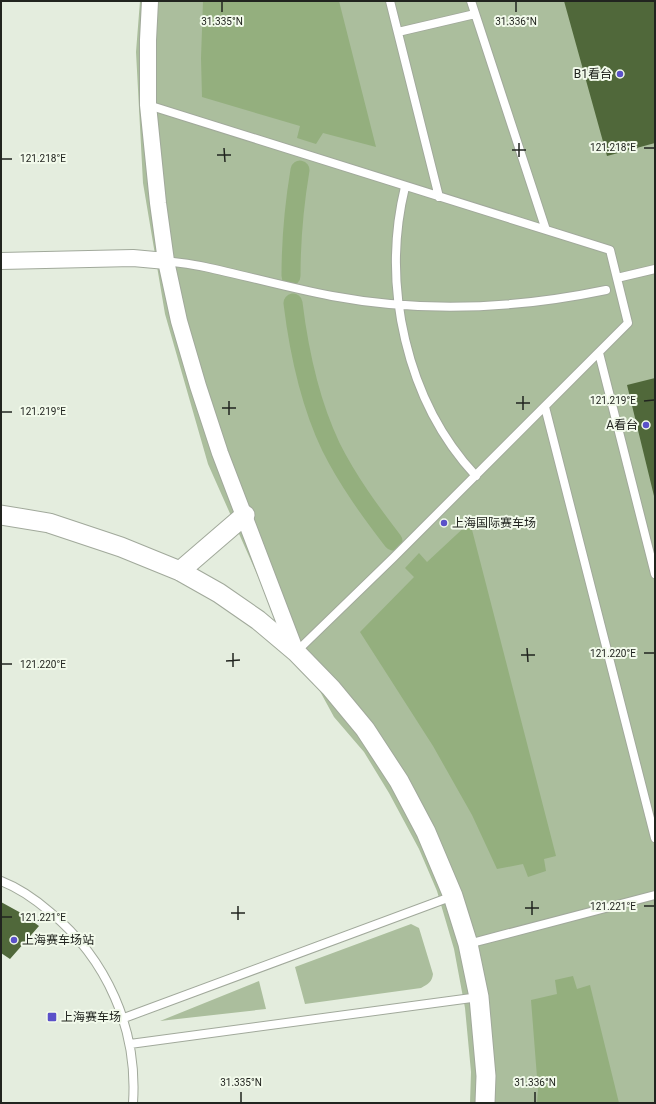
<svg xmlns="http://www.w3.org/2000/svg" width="656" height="1104" viewBox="0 0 656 1104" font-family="Roboto,'Noto Sans SC',sans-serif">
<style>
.green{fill:#abbe9d}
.water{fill:#94af7e}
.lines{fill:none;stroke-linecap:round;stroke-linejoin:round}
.canal{stroke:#94af7e;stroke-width:19}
.building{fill:#50683a}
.service-casing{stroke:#a1a99b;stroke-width:10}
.minor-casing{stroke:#a1a99b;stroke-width:18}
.tertiary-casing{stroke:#a1a99b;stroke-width:21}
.service{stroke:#fff;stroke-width:8}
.minor{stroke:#fff;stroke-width:16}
.tertiary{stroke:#fff;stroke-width:19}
.ticks{fill:none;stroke:#21241f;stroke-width:1.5}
.poi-dot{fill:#5b51c9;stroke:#f2faeb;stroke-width:1.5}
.labels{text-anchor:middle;stroke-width:4;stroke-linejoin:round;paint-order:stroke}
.poi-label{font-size:12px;fill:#21241f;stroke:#f2faeb;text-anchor:start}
.ticks-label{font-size:10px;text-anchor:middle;fill:#21241f;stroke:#f2faeb;stroke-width:4;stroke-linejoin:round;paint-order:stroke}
</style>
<rect width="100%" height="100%" fill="#e4edde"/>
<path class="green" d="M140,1H655V1103H470L471,1072L465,1008L454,949L437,891L419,849L389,793L364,752L334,717L260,581L208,464L165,314L143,183L136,52Z
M411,924L419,928L433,974C432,982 428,984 421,988L305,1004L295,967Z
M259,981L266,1009L160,1021Z"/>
<path class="water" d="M203,1H339L376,147L323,133L316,144L297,138L300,126L202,97L201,58Z
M470,522L556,856L544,859L546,871L528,877L523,864L497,869L472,815L433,746L360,632L414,577L405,568L419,553L427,562Z
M573,976L577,989L590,985L619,1103H537L538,1090L531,1000L557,994L555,980Z"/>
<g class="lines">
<path class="canal" d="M291,276C291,240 294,206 300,170
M293,303C299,352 310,403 331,447C348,481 370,511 393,541"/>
</g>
<path class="building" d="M564,1H654L655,5V143L607,156Z
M655,378V496H654L627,385Z
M1,902L21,913L39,926L10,959L1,953Z"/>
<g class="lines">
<g class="service-casing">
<path id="service" d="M390,1L439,197
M471,1L546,230
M398,32L475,14
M148,105L610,250L628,323L393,558L296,652
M405,187C381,285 406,401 476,476
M166,261C179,263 192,264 205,267C247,276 289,288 332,296C423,313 515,309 606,290
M617,278L655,269
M599,353L655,574
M545,407L655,838
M1,881C19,888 36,900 50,912C107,959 138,1029 133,1103
M468,944L655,895
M124,1018L453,896
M130,1044L479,997"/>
</g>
<g class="minor-casing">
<path id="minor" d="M150,1L148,40V105L158,203L166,261L179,321L198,386L220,453L296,652
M1,261L133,258L166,261"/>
</g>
<g class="tertiary-casing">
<path id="tertiary" d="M1,515L49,523L121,547L180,571L219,593L258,620L296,652L331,688L365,729L399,781L426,832L453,896L468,944L479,997L486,1076L485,1103
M180,571L245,515"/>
</g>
<use href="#service" class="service"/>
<use href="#minor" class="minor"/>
<use href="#tertiary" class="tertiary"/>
</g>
<path class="ticks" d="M222,2V12M516,2V12M519,143V157M224,148L225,162M644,148H654M512,150H526M217,155H231M2,159H12M523,396V410M229,401V415M644,401L654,400M516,403H530M222,408H236M2,412H12M527,648L528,662M233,653V667M644,653H654M521,655H535M226,661L240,660M2,664H12M532,901V915M238,906V920M644,906H654M525,908H539M231,913H245M2,917H12M241,1092V1102M535,1092V1102"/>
<g class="poi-dot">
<circle cx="620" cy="74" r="4"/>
<circle cx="646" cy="425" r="4"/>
<circle cx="444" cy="523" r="4"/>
<circle cx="14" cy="940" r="4"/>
<rect x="47" y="1012" width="10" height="10" rx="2"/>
</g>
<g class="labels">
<g class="poi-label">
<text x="612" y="78" text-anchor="end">B1看台</text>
<text x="638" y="429" text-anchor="end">A看台</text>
<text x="452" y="527">上海国际赛车场</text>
<text x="22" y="944">上海赛车场站</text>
<text x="61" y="1021">上海赛车场</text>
</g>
</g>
<g class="ticks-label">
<text x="222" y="25">31.335°N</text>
<text x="516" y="25">31.336°N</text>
<text x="613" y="151">121.218°E</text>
<text x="43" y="162">121.218°E</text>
<text x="613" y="404">121.219°E</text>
<text x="43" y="415">121.219°E</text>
<text x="613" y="657">121.220°E</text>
<text x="43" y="668">121.220°E</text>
<text x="613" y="910">121.221°E</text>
<text x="43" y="921">121.221°E</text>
<text x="241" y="1086">31.335°N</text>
<text x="535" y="1086">31.336°N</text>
</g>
<rect width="656" height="1104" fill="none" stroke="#21241f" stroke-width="4"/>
</svg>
